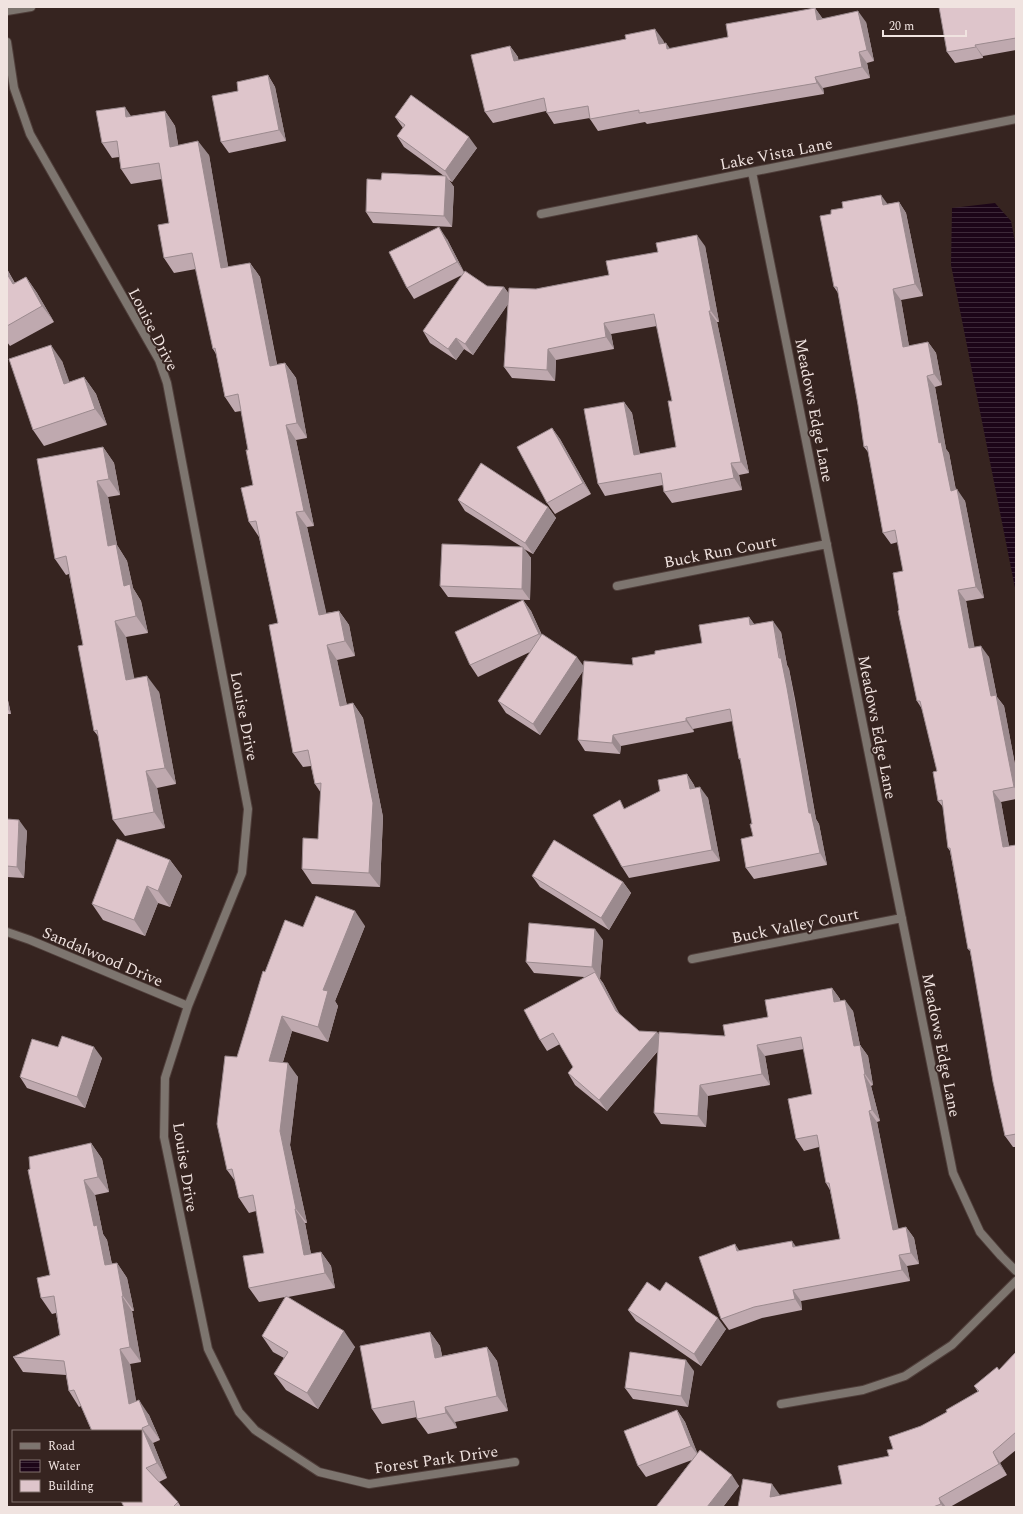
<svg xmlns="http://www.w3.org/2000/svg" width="1023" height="1514" viewBox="0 0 1023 1514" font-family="Spectral,serif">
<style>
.water{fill:url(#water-rules)}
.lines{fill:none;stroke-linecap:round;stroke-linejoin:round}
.minor-casing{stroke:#503f3b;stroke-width:10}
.minor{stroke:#7d756f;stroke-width:8}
.wall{fill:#bfa9af}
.shaded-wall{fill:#9b8a8e}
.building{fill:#dec5cb;stroke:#9b8a8e}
.labels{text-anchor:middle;stroke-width:4;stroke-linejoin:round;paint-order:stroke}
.street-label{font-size:16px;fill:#f0e3e0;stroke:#362420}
</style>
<defs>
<pattern id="water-rules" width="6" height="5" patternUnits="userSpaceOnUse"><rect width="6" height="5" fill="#1c0518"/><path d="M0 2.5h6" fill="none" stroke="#3d2939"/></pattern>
</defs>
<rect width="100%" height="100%" fill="#362420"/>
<path class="water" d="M995,203L1011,221L1016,247V593L951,265L952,208Z"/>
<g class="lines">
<g class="minor-casing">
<path id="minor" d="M7,11L31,7
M7,42L14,88L30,134L159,360L167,383L248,809L242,873L188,1006L165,1078L164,1137L208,1349L239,1412L255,1430L319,1472L369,1484L515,1462
M752,172L953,1173L980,1232L1001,1256L1016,1271
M541,214L1016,119
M617,586L827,544
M7,932L30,940L188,1006
M692,959L902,918
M781,1404L863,1390L905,1376L952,1345L1016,1281"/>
</g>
<use href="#minor" class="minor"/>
</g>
<path class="wall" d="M1016,7V50L983,56V58L955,63L947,52Z
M815,8L822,18L866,22L874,61L867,63L870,78L823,88L824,94L647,124L645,122L598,131L590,119V118L554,124L547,113L546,111L493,123L485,112L510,46L518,57V60L663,40L664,43L670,49L728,37Z
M268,75L275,87L286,141L229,153L221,142L238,91Z
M165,111L175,126L178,145L209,155L228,267L250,263L260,277L277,364L285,363L296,378L307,438L296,440L314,526L307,527L326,613L339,611L349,625L355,656L337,660L347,705L353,703L363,718L383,817L380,887L312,884L302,869L318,839L321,793L315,784L311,766L303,767L293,753L278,623L259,537L249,522L253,485L248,450L241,411L235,412L225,397L216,354L213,349L196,269L174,273L164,258L169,223L162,179L131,184L121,169L119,157L112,158L102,143L131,116Z
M395,117L477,148L452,182L449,180L454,187L452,227L373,223L366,212L381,180L444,176L404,147L397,136L403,128Z
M899,202L906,213L923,296L901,300L909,346L928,342L936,353L942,385L935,387L946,449L949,453L956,490L965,501L984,598L966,601L974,647L989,657L997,697L1004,706L1016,770V799L1001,802L1009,846L1016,845V1147H1013L1005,1136L970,951L968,949L950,851L948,848L943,807L938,801L937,771L922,709L917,701L899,610L903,571L898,542L891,544L883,533L868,452L864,447L858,405L838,293L834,287L831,214L843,208L887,204Z
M447,239L464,272L487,286L504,287L509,294L536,289L609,275L705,246L719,322H717L749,473L739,475L742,490L672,503L664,492L663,485L605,496L598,484L624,402L632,413L640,454L676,447L672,401L657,326L611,334L614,349L556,360L555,381L512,378L504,367L508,304L473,355L464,349L456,360L430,343L423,331L462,275L414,299L407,288Z
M7,269L15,283L26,277L37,293L54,322L10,346L7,342Z
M62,361L69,382L84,377L96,394L107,425L44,446L33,430Z
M552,428L560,439L591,494L555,514L547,503Z
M103,447L114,463L120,495L108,497L117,545L127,561L133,588L141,601L148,633L126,637L134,679L159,692L176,784L157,788L165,828L125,836L113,820L98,736L94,731L83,645L69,574L66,575L55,559Z
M458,500L548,507L556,518L533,554L524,549L531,558L530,600L448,597L440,586L522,547L465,511Z
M523,600L531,611L542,635L583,666L633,665L655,654L702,643L749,617L754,624L781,632L787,665L789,669L795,699L816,819L819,824L827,865L754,879L746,868L753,836L752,824L741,761L739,759L733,721L693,729L694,732L621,746L620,754L585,751L578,740L583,671L540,735L506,713L498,701L530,652L478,677L470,665Z
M7,696L11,714H7Z
M687,774L694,785L695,788L708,798L720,861L629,878L622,867L660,791Z
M7,819L27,831L24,878L7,877Z
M170,860L182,876L170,907L158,903L145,936L103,920L92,904Z
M532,876L623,882L631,893L609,930L540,887Z
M365,926L335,1001L338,1006L328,1042L292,1031L283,1062L298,1077L290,1145L307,1223H305L311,1254L321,1252L331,1266L335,1288L288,1297L355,1347L318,1409L286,1390L274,1374L284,1358L273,1352L262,1336L285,1297L259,1302L249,1288L264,1253L256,1211L249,1213L239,1198L235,1181L227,1170L237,1057L265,972L303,927Z
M603,940L600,979L603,983L619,1014L639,1031L657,1032L659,1035L725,1036L832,988L840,999V1001L853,1011L860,1045L868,1056L873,1085L871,1086L880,1121L877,1122L898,1229L906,1227L914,1238L919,1264L907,1266L910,1281L801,1301L802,1310L762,1318L729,1330L721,1319L739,1251L796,1247L840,1239L830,1190L826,1183L819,1147L804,1151L796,1139L812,1094L804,1049L765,1056L770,1085L708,1096L706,1127L661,1124L654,1113L658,1051L607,1111L575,1085L568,1073L573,1067L560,1044L547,1051L540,1040L584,977L534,973L526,962Z
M58,1047L102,1058L85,1108L27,1088L20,1077Z
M91,1143L102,1159L109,1192L95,1195L103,1234L107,1240L112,1264L117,1263L127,1278L134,1311H132L141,1362L130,1364L136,1401L149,1415L160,1440L153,1443L167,1478L159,1482L178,1502L181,1507H124L81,1406L79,1407L69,1391L66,1375L23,1372L13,1357L60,1335L56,1313L52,1314L41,1298L50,1275L30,1169Z
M660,1291L726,1329L701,1366L636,1321L628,1310Z
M430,1332L440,1346L442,1356L487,1347L497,1361L508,1411L455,1422L457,1428L428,1434L417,1419V1417L382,1424L372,1409Z
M1016,1352V1450L1000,1463L1007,1475L950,1507H738L780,1496L842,1484L889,1456L893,1449L921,1426L947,1412L978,1392L974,1386L999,1370Z
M694,1371L688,1407L633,1399L625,1388Z
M677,1410L685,1422L697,1453L739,1486L723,1507H656L692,1460L646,1477L638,1466Z"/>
<path class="shaded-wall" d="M815,8L823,19L817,20Z
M858,11L866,22L874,61L867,50Z
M655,29L663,40L666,55L659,44Z
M666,43L674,54L667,49Z
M975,45L983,56V58L976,47Z
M510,46L518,57L521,72L514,61Z
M859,52L867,63L870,78L862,67Z
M268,75L275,87L286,141L279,130Z
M815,77L823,88L824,94L817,83Z
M125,107L135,122L126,117Z
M165,111L175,126L181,161L170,147Z
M469,137L477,148L452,182L445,171Z
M198,141L209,155L231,283L221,268Z
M446,176L454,187L452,227L444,216Z
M881,195L889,206L883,205Z
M899,202L906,213L923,296L915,284Z
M439,227L447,239L465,274L457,262Z
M697,235L705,246L719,322L711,311Z
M250,263L260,277L280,381L270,366Z
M7,269L24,301L13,284L7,274Z
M26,277L37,293L54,322L42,306Z
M504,287L512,298L473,355L465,344Z
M893,289L901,300L911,358L903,347Z
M709,311L717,322L749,473L741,462Z
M604,323L611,334L614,349L606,337Z
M456,338L464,349L456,360L448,349Z
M928,342L936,353L942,385L934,374Z
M51,345L62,361L76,400L64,384Z
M548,349L556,360L555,381L547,370Z
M285,363L296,378L307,438L297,423Z
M927,376L935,387L946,449L949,453L958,502L951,491L939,443Z
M84,377L96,394L107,425L95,409Z
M624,402L632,413L642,467L634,455Z
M286,425L296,440L314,526L304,511Z
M552,428L560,439L591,494L583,483Z
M103,447L114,463L120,495L109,479Z
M731,463L739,475L742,490L734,478Z
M97,481L108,497L117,545L127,561L133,588L141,601L148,633L136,616L108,546Z
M957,489L965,501L984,598L976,587Z
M548,507L556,518L533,554L525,543Z
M296,512L307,527L330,629L319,615Z
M523,547L531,558L530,600L522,589Z
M958,590L966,601L977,660L969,648Z
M523,600L531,611L546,645L539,634Z
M339,611L349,625L355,656L345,641Z
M749,617L757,628L750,625Z
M115,621L126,637L138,696L126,680Z
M773,621L781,632L787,665L789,669L816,819L819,824L827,865L820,853L809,813Z
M327,645L337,660L350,721L340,706Z
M981,646L989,657L997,697L1004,706L1016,770V790L1014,787L991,696Z
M577,657L585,668L540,735L533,724Z
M147,676L159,692L176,784L165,768Z
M7,696L11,714L7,708Z
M353,703L363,718L383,817L380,887L369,873Z
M686,718L693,729L694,732L686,721Z
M613,735L621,746L620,754L612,743Z
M146,771L157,788L165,828L154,812Z
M687,774L694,785L697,800L690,789Z
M700,787L708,798L720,861L712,850Z
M993,791L1001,802L1011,858L1003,847Z
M19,820L27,831L24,878L17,867Z
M170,860L182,876L170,907L158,891Z
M623,882L631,893L609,930L601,918Z
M147,886L158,903L145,936L134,920Z
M355,911L365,926L335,1001L338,1006L328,1042L318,1027L323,990Z
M595,929L603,940L600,979L592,967Z
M595,972L603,983L624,1022L616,1011Z
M832,988L840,999L842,1013L834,1002Z
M845,1000L853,1011L862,1055L860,1045L868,1056L873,1085L865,1074L854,1046Z
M282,1016L292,1031L279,1075L269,1061Z
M657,1032L664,1043L607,1111L599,1100Z
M757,1045L765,1056L770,1085L762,1074Z
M94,1047L102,1058L85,1108L77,1097Z
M288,1063L298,1077L290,1145L307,1223L296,1209L280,1131Z
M864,1074L871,1086L880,1121L872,1110Z
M700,1085L708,1096L706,1127L698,1116Z
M869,1111L877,1122L901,1241L893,1230Z
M91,1143L102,1159L109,1192L98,1177Z
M84,1180L95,1195L103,1234L107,1240L115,1280L105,1265L94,1226Z
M295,1209L305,1223L314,1270L304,1255Z
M906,1227L914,1238L919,1264L911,1253Z
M792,1241L800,1252L793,1247Z
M735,1244L743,1256L737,1251Z
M321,1252L331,1266L335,1288L325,1273Z
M899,1255L907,1266L910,1281L902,1270Z
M117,1263L127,1278L134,1311L123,1296Z
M793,1290L801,1301L802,1310L795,1299Z
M122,1296L132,1311L141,1362L130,1347Z
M718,1318L726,1329L701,1366L694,1354Z
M344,1331L355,1347L318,1409L307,1393Z
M430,1332L440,1346L446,1373L435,1358Z
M487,1347L497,1361L508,1411L497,1396Z
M120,1349L130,1364L139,1419L129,1404Z
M686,1360L694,1371L688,1407L681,1396Z
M139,1400L149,1415L160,1440L149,1425Z
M445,1407L455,1422L457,1428L446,1413Z
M677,1410L685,1422L699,1457L691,1446Z
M142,1428L153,1443L167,1478L157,1463Z
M993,1452L1000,1463L1007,1475L999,1464Z
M732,1475L739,1486L723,1507H707Z
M772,1484L780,1495L770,1497Z
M939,1498L946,1507H943L941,1504Z"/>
<path class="building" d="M939,7H1016V38L975,45L976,47L947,52Z
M815,8L817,20L858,11L867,50L859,52L862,67L815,77L817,83L639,113V110L590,119L588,106L547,113L544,98L485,112L471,55L510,46L514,61L626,39L625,35L655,29L659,44L666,43L667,49L728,37L726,24Z
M268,75L279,130L221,142L212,96L238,91L237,82Z
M411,95L469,137L445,171L397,136L405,125L395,117Z
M125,107L126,117L165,111L170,147L198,141L221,268L250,263L270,366L285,363L297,423L286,425L304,511L296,512L319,615L339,611L345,641L327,645L340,706L353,703L373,803L369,873L302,869L303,838L318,839L321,783L315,784L308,750L293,753L269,625L278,623L256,521L249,522L241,488L253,485L246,450H248L238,394L225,397L215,348L213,349L192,253L164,258L158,225L169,223L159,163L121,169L117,141L102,143L96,111Z
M382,173L446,176L444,216L366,212L367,179L381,180Z
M881,195L883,205L899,202L915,284L893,289L903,347L928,342L934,374L927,376L939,443L941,442L951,491L957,489L976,587L958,590L969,648L981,646L991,696L996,695L1014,787L993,791L1003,847L1016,845V1134L1005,1136L993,1082L970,949H968L950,848H948L942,800L938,801L933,772L937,771L920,701H917L898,611L899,610L893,573L903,571L895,530L883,533L867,446L864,447L858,405L837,287H834L820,216L831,214V210L843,208L842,202Z
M439,227L457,262L407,288L389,252Z
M697,235L711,311H709L741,462L731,463L734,478L664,492L661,473L598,484L584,409L624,402L634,455L676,447L668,401H672L654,314L604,323L606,337L548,349L547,370L504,367L509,288L536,289L609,275L606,261L658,252L656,243Z
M465,271L487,286L504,287L465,344L456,338L448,349L423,331Z
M7,274L13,284L26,277L42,306L7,326Z
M51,345L64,384L84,377L95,409L33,430L9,359Z
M552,428L583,483L547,503L517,447Z
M103,447L109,479L97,481L108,546L116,544L124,586L130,584L136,616L115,621L126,680L147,676L165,768L146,771L154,812L113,820L97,730L94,731L78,646L83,645L66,556L55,559L37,459Z
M481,463L548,507L525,543L458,500Z
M442,544L523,547L522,589L440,586Z
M523,600L539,634L470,665L455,632Z
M749,617L750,625L773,621L779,658H781L787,688L809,813H811L820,853L746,868L741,839L753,836L750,824H752L740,758L739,759L730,709L686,718V721L613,735L612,743L578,740L584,661L633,665L632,658L655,654V651L702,643L699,625Z
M542,634L577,657L533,724L498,701Z
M687,774L690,789L700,787L712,850L622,867L593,815L620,800L624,809L660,791L658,780Z
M7,819L19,820L17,867L7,866Z
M117,839L170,860L158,891L147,886L134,920L92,904Z
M554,840L623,882L601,918L532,876Z
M316,896L355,911L323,990L328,991L318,1027L282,1016L269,1061L288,1063L280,1131L296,1209H295L304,1255L321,1252L325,1273L249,1288L243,1256L264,1253L253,1195L239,1198L232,1169L227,1170L217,1124L225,1056L237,1057L263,971L265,972L285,920L303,927Z
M529,923L595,929L592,967L526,962Z
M595,972L616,1011L639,1031L657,1032L599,1100L568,1073L573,1067L553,1033L540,1040L524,1010Z
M832,988L834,1002L845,1000L854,1046L860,1045L865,1074H864L872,1110L869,1111L893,1230L906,1227L911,1253L899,1255L902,1270L793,1290L795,1299L754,1307L721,1319L699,1257L735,1244L737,1251L792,1241L793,1247L840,1239L829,1183H826L817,1135L796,1139L788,1099L812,1094L801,1037L757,1045L762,1074L700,1085L698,1116L654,1113L659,1032L725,1036L723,1025L768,1017L765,1000Z
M62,1036L94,1047L77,1097L20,1077L32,1039L58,1047Z
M91,1143L98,1177L84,1180L94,1226L97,1225L105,1265L117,1263L123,1296H122L130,1347L120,1349L129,1404L139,1400L149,1425L142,1428L157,1463L146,1468L178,1502L173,1507H124L121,1501H141V1431H92L74,1390L69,1391L64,1361L13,1357L60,1335L54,1296L41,1298L37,1278L50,1275L28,1170L30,1169L29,1157Z
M647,1282L660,1291L666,1282L718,1318L694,1354L628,1310Z
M286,1296L344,1331L307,1393L274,1374L288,1352L262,1336Z
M430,1332L435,1358L487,1347L497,1396L445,1407L446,1413L417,1419L414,1401L372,1409L360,1346Z
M630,1352L686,1360L681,1396L625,1388Z
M1016,1352V1432L993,1452L999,1464L939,1498L941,1504L933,1507H738L743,1479L772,1484L770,1497L842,1484L838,1466L889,1456L887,1450L893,1449L889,1437L921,1426L947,1412L946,1410L979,1391L974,1386L997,1367L999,1370Z
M677,1410L691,1446L638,1466L624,1431Z
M700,1450L732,1475L707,1507H656Z"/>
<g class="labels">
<g class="street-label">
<text transform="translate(776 153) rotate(-11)" y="6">Lake Vista Lane</text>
<text transform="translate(154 329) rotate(63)" y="6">Louise Drive</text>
<text transform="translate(815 410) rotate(79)" y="6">Meadows Edge Lane</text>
<text transform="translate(720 551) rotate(-11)" y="6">Buck Run Court</text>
<text transform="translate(245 716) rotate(79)" y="6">Louise Drive</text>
<text transform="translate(878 727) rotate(79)" y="6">Meadows Edge Lane</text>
<text transform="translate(795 925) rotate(-11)" y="6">Buck Valley Court</text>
<text transform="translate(103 956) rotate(23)" y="6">Sandalwood Drive</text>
<text transform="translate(942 1045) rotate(79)" y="6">Meadows Edge Lane</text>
<text transform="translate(186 1167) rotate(81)" y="6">Louise Drive</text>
<text transform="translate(436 1459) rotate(-8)" y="6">Forest Park Drive</text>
</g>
</g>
<rect width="1023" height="1514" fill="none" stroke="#f0e3e0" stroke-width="16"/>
<rect x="12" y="1430" width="130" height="72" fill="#362420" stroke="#80706d"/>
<rect x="20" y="1443" width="20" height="6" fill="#7d756f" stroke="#80706d"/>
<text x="48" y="1450" font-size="12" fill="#f0e3e0">Road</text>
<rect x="20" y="1460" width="20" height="12" fill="url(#water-rules)" stroke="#80706d"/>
<text x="48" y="1470" font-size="12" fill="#f0e3e0">Water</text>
<rect x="20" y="1480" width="20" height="12" fill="#dec5cb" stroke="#80706d"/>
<text x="48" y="1490" font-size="12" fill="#f0e3e0">Building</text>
<path d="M883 30v6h83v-6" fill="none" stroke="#f0e3e0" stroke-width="2"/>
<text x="889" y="30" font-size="12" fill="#f0e3e0" stroke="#362420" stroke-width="3" paint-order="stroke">20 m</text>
</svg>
